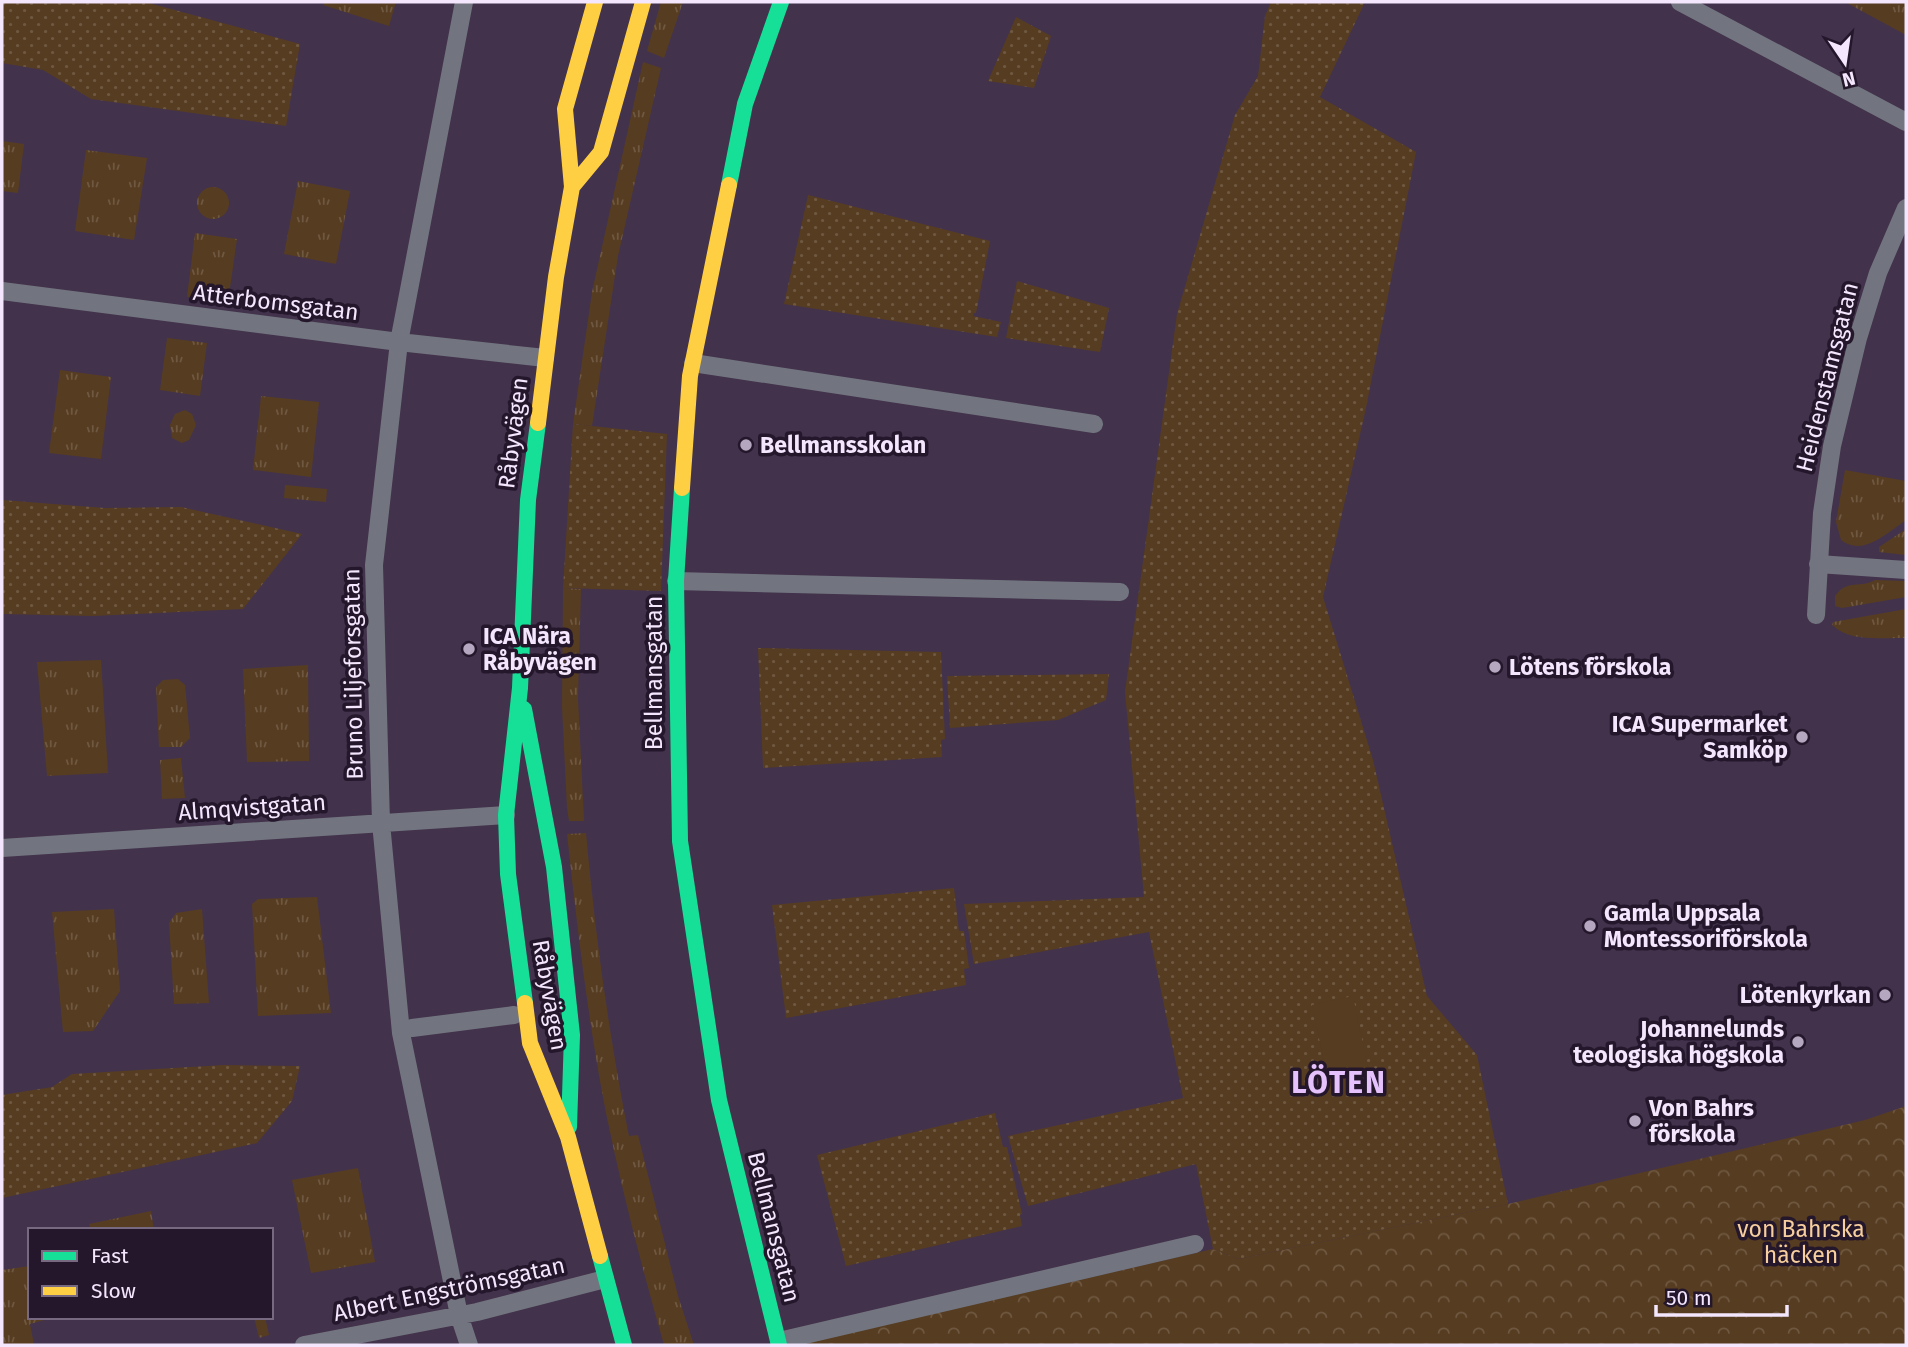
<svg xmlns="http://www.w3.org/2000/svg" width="1908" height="1347" viewBox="0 0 1908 1347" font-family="'Fira Sans',sans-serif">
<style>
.grass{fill:url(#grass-tufts)}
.forest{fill:url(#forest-crowns)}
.park{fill:url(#park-dots)}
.pitch{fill:#563c20}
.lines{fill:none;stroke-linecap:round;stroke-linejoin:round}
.street{stroke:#72757f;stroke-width:18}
.fast{stroke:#16e098;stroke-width:16}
.slow{stroke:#ffcf43;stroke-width:16}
.poi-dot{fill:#b5a7bf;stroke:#24172c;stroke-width:2.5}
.labels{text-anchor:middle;stroke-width:7;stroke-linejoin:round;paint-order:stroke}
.street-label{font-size:23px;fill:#f3e6fd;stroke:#24172c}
.poi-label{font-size:23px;font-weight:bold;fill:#f3e6fd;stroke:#24172c;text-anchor:start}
.park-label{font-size:23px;fill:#f7ce9d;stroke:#24172c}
.district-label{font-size:30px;font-weight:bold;letter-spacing:2px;fill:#e5c2fb;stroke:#24172c}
</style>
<defs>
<pattern id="grass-tufts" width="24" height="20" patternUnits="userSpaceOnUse" patternTransform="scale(1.75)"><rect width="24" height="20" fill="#563c20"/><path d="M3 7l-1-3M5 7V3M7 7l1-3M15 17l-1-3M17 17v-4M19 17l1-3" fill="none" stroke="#6f5841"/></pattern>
<pattern id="forest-crowns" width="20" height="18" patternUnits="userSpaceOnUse" patternTransform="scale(1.75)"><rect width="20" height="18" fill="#563c20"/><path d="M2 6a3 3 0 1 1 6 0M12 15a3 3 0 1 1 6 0" fill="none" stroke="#6f5841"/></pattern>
<pattern id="park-dots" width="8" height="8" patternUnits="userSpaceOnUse" patternTransform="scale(1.75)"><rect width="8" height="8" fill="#563c20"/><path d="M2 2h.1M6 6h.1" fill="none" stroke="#6f5841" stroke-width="1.8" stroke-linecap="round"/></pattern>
</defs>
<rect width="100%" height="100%" fill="#42324c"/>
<path class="grass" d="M324,2H396L389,26L323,5Z
M661,2H683L664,58L647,51Z
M1845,2H1906V35Z
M643,62L661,68L618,256L592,426L573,424L592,292Z
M2,141L24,144L18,193L2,191Z
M86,150L147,158L134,240L75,231Z
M298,181L350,191L336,264L284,254Z
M197 203a16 16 0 1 1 32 0a16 16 0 1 1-32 0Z
M195,233L237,239L228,302L187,297Z
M167,338L207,343L200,396L160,390Z
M60,370L111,377L101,459L49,453Z
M261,396L319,402L311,477L253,470Z
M185,410L192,414L196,425L189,440L182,443L172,438L170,425L175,414Z
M1845,470L1906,481V520C1887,533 1863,557 1841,540L1836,522Z
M285,485L327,489L326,502L284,498Z
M1906,529V555L1879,552V547Z
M1875,580L1906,581V597L1842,608L1835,606V596C1848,578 1860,589 1875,580Z
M563,588L581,589L578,698L584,821H569L567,808L562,707Z
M1906,609V638C1882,637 1851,643 1832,625L1833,622Z
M101,660L108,773L47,776L37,662Z
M308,665L309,761L247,762L243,669Z
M178,679L185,685L190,738L181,747H159L156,687L163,680Z
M181,758L185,798L162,799L160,760Z
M586,833C595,934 609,1036 629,1136L638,1135L678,1296L694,1345H664C642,1268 622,1191 606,1113C588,1021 577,927 567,834Z
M317,897L331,1013L258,1016L252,904L258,899Z
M114,909L120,991L93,1031L63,1032L52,912Z
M202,909L209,1003L174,1004L169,923L176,913Z
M358,1168L375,1262L311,1273L292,1180Z
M151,1211L154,1230H91L89,1224Z
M30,1266V1317H55L30,1324L34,1345H2V1270Z
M254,1317H265L269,1335L259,1338Z"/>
<path class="forest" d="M1906,1106V1345H797L1213,1249L1238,1259L1508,1204L1865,1120Z"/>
<path class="park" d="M2,2H145L300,44L286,126L91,99L43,70L2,63Z
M1271,2H1365L1320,97L1416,152L1366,408L1323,597L1373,760L1427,996L1477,1055L1508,1204L1238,1259L1213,1249L1196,1164L1028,1206L1008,1136L1183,1098L1149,932L974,964L964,904L1144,897L1125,692L1177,314L1235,115L1258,76L1265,16Z
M1016,17L1051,36L1034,88L988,81Z
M808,195L990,241L976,313H974L973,316L1001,322L997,337L784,304Z
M1017,281L1109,308L1100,352L1006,338Z
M573,424L667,434L661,591L563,588Z
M2,500L105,508L181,507L302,534L243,609L93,616L2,614Z
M758,648L941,652L945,739L941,740L942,757L763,768Z
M1109,674L1106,700L1058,720L950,728L947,676Z
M954,888L959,931H964L969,968L964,969L966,985L786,1018L772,905Z
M224,1065L300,1066L292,1101L257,1143L2,1198V1095L52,1087L72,1074Z
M995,1113L1003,1147H1007L1022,1214L1020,1215L1022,1226L846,1266L817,1155Z"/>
<path class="pitch" d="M1353,996L1370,1077L1329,1086L1312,1005Z"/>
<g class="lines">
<path class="street" d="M464,2L399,342L374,565L381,823L401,1033L459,1315L469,1345
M1680,2L1906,122
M2,291L399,342L545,358
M693,363L1094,424
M1818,564L1906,570
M676,581L1120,592
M1816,615L1822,513L1832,446L1858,338L1878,273L1906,208
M2,848L506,815
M412,1028L514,1015
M779,1341L1195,1244
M304,1345L477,1312L605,1279"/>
<path class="fast" d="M729,185L745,104L781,2
M682,488L676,581L680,841L719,1100L779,1345
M524,709L554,867L572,1035L569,1127
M525,1003L508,874L506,815L520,688L528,500L538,423
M600,1256L624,1345"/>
<path class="slow" d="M572,187L601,152L643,2
M538,423L556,277L572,187L565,109L595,2
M682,488L690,376L729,185
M525,1003L530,1043L568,1137L600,1256"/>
</g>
<g class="poi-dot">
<circle cx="746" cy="445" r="7"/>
<circle cx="469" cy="649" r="7"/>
<circle cx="1495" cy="667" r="7"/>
<circle cx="1802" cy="737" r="7"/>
<circle cx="1590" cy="926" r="7"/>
<circle cx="1885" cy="995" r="7"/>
<circle cx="1798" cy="1042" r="7"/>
<circle cx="1635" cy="1121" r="7"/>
</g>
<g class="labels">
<g class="street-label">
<text transform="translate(276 302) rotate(7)" y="8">Atterbomsgatan</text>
<text transform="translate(1827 377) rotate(-76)" y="8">Heidenstamsgatan</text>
<text transform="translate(513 433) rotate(-83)" y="8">Råbyvägen</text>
<text transform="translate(654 673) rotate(-90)" y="8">Bellmansgatan</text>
<text transform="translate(353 674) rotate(-91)" y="8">Bruno Liljeforsgatan</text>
<text transform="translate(252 807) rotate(-4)" y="8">Almqvistgatan</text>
<text transform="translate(550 995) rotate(80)" y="8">Råbyvägen</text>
<text transform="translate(774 1227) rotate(76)" y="8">Bellmansgatan</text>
<text transform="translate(449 1289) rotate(-12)" y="8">Albert Engströmsgatan</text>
</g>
<g class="poi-label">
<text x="760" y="453">Bellmansskolan</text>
<text x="483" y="644">ICA Nära<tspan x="483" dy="26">Råbyvägen</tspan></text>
<text x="1509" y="675">Lötens förskola</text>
<text x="1788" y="732" text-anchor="end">ICA Supermarket<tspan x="1788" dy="26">Samköp</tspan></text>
<text x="1604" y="921">Gamla Uppsala<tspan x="1604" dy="26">Montessoriförskola</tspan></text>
<text x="1871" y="1003" text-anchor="end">Lötenkyrkan</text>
<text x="1784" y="1037" text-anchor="end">Johannelunds<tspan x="1784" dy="26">teologiska högskola</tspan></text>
<text x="1649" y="1116">Von Bahrs<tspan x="1649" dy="26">förskola</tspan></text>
</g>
<g class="park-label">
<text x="1801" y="1237">von Bahrska<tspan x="1801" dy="26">häcken</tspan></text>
</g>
<g class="district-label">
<text x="1339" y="1093">LÖTEN</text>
</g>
</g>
<rect width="1908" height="1347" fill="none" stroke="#f3e6fd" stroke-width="7"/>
<rect x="28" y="1228" width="245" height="91" fill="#24172c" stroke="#776a80" stroke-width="2"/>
<rect x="42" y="1251" width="35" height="10" fill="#16e098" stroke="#776a80" stroke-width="2"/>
<text x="91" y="1263" font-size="21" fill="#f3e6fd">Fast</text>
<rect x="42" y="1286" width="35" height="10" fill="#ffcf43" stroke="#776a80" stroke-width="2"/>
<text x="91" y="1298" font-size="21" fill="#f3e6fd">Slow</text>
<g transform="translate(1845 63) rotate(167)" stroke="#24172c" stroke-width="5" paint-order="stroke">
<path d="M0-5L12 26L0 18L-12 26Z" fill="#f3e6fd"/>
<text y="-10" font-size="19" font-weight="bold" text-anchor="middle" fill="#f3e6fd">N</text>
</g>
<path d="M1656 1305v10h131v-10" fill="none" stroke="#f3e6fd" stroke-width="3.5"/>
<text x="1666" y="1305" font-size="21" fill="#f3e6fd" stroke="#24172c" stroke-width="5" paint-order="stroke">50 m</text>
</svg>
